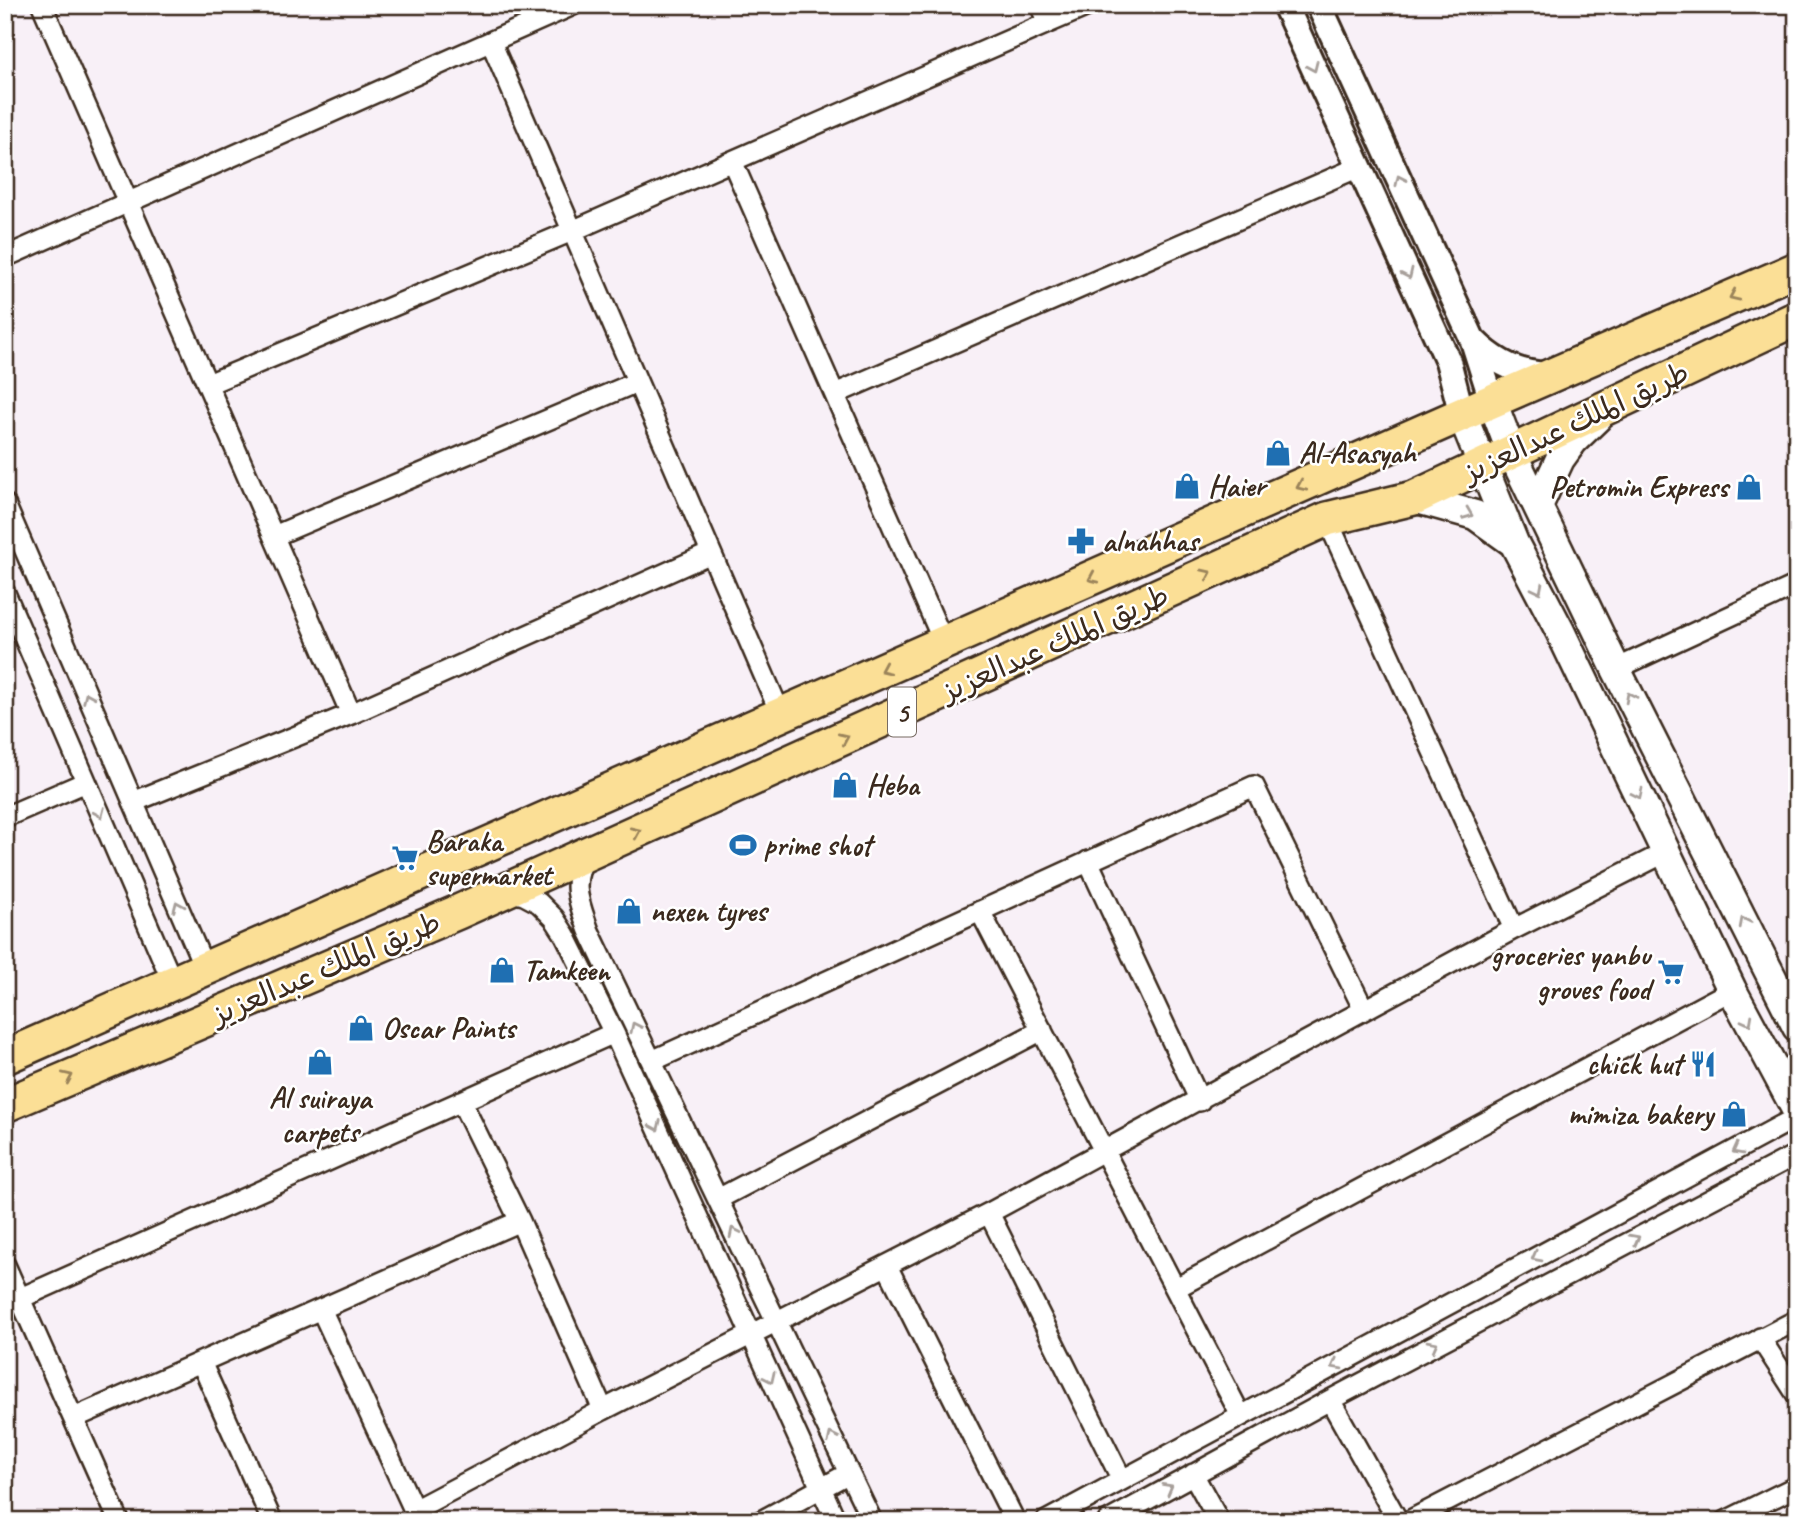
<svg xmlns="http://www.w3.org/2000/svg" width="1802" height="1526" viewBox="0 0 1802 1526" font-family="Caveat,'Playpen Sans Arabic',sans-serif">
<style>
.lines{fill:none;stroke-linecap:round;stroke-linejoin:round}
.minor-casing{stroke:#3b2a1e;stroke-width:24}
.tertiary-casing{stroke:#3b2a1e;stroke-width:30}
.secondary-casing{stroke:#3b2a1e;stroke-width:33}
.trunk-casing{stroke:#3b2a1e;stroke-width:38}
.minor{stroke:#fff;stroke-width:19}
.tertiary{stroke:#fff;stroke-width:24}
.secondary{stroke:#fff;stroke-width:28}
.trunk{stroke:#fbdf96;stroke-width:33}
.oneway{stroke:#a79f9a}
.oneway2{stroke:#9b845a}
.labels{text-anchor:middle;stroke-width:5;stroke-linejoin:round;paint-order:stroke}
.shield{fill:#fff;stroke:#766a62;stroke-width:2}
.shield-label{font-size:28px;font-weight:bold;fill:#3b2a1e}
.street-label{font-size:30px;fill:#3b2a1e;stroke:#fff}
.poi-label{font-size:30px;font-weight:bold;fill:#3b2a1e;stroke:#fff;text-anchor:start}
</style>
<rect width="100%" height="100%" fill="#f8f0f7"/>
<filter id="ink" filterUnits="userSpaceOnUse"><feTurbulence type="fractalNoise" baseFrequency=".0143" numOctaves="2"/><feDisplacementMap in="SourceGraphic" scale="14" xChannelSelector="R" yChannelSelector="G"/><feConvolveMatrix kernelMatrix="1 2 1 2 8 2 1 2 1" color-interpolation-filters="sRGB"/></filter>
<g filter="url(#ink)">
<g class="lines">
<g class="minor-casing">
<path id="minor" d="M42,5L351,714
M1040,5L1048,23L1090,5
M491,42L781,715
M732,161L944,643
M5,257L573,5
M208,384L572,231L1048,23
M835,394L1359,167
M5,504L205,969
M1327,519L1514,929
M274,536L637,382
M5,593L173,983
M1616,669L1797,585
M133,802L351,714L711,553
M5,817L86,782
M587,854C569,883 579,902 589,931L872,1521
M1088,861L1200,1101
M507,891L524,895L539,903L554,918L565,935L614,1033L836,1521
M980,911L1241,1416
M652,1061L1254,786L1364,1010L1514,929L1666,852
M461,1101L520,1221
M718,1199L1042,1030
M989,1213L1122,1480
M5,1265L119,1521
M887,1266L1015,1521
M1176,1288L1732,990
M5,1305L614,1033
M321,1309L414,1510
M1760,1338L1797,1395
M201,1362L272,1521
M1330,1400L1398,1521
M603,1410L989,1213L1364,1010
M74,1418L520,1221L603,1410L414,1510L419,1521
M1193,1474L1219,1521
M761,1521L849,1473
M1046,1521L1797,1117
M1108,1521L1330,1400L1797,1154
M1409,1521L1797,1320
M1726,1521L1797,1486"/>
</g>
<g class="tertiary-casing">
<path id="tertiary" d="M1285,5L1448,361L1462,415
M1319,5L1473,341L1492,401
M1474,341C1496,363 1522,376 1553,375"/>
</g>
<g class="secondary-casing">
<path id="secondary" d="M1492,401L1511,451L1616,669L1797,1027
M1462,415L1514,543L1560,631L1732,990L1797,1111
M1414,498L1475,515L1514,543
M1538,506L1560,459L1573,441L1598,417"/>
</g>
<g class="trunk-casing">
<path id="trunk" d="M5,1057L1492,401L1797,269
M5,1105L458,912L1327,519L1414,498L1797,318"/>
</g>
<use href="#minor" class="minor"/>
<use href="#tertiary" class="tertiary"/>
<use href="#secondary" class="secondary"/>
<use href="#trunk" class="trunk"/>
</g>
<defs><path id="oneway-chevron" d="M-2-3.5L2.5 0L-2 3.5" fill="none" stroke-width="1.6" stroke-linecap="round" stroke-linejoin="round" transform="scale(1.75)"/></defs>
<g class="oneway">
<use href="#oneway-chevron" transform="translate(1313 67) rotate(66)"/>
<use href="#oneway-chevron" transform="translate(1400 180) rotate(-115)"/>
<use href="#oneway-chevron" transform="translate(1408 274) rotate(65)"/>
<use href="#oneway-chevron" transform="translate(1468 514) rotate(22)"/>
<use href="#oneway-chevron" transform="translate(1538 589) rotate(63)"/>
<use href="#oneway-chevron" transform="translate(88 697) rotate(-113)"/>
<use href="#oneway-chevron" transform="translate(1630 697) rotate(-117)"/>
<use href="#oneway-chevron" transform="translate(1638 794) rotate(64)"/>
<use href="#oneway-chevron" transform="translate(100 813) rotate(67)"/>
<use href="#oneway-chevron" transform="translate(178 906) rotate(-113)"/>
<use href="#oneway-chevron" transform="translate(1744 922) rotate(-117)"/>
<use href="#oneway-chevron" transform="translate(1748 1021) rotate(62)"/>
<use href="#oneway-chevron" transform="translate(635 1027) rotate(-116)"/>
<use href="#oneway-chevron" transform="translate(656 1126) rotate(66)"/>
<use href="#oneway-chevron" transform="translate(1737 1150) rotate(152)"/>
<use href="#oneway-chevron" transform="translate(734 1232) rotate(-116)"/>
<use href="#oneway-chevron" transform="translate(1635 1239) rotate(-28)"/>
<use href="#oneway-chevron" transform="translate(1536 1257) rotate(152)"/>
<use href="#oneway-chevron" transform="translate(1433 1345) rotate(-28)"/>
<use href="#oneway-chevron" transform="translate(1336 1365) rotate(152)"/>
<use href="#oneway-chevron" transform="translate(770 1378) rotate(65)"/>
<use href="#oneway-chevron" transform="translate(832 1437) rotate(-116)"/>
<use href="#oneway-chevron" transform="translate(1168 1488) rotate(-29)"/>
</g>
<g class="oneway2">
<use href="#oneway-chevron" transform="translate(1734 296) rotate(156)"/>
<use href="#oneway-chevron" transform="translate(1301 486) rotate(156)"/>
<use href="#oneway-chevron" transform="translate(1207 574) rotate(-24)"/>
<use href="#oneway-chevron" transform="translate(1093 578) rotate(156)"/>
<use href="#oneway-chevron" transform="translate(885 669) rotate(156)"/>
<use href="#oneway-chevron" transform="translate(844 738) rotate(-24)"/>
<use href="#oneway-chevron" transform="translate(636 832) rotate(-24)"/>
<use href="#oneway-chevron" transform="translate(68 1077) rotate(-24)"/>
</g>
</g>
<defs>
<g id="shop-bare" transform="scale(2.1)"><path d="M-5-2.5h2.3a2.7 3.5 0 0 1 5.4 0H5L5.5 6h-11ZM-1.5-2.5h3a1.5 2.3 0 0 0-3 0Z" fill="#1f6fb2" stroke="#fff" stroke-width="2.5" paint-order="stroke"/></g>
<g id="pharmacy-bare" transform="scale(2.1)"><path d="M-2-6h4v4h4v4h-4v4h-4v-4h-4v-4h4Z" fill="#1f6fb2" stroke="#fff" stroke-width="2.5" paint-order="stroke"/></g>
<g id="stadium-bare" transform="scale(2.1)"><path d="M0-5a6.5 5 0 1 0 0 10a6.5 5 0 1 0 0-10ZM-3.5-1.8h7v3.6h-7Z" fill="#1f6fb2" stroke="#fff" stroke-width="2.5" paint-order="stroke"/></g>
<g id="supermarket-bare" transform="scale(2.1)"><path d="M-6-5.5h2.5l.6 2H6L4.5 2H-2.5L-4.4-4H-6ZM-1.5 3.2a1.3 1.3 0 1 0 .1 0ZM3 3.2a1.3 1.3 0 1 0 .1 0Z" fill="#1f6fb2" stroke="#fff" stroke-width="2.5" paint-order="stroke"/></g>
<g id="restaurant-bare" transform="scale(2.1)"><path d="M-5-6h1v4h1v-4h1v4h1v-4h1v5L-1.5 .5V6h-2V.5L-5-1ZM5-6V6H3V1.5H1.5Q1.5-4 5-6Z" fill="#1f6fb2" stroke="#fff" stroke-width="2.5" paint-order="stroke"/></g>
</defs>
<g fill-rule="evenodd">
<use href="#shop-bare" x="1278" y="453"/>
<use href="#shop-bare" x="1187" y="486"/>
<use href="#shop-bare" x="1749" y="487"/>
<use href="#pharmacy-bare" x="1081" y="541"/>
<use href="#shop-bare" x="845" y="785"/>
<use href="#stadium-bare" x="743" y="845"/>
<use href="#supermarket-bare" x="405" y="858"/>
<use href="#shop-bare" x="629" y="911"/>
<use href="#shop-bare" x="502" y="970"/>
<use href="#supermarket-bare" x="1671" y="972"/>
<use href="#shop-bare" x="361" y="1028"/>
<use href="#shop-bare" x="320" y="1062"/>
<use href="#restaurant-bare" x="1703" y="1064"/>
<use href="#shop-bare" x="1734" y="1114"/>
</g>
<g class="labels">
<rect class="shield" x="888" y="687.5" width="28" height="49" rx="5"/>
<g class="shield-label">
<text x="902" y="722">5</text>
</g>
<g class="street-label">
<text transform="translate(1576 422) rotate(-25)" y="10">طريق الملك عبدالعزيز</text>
<text transform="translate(1055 643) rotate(-24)" y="10">طريق الملك عبدالعزيز</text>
<text transform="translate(326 968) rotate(-23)" y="10">طريق الملك عبدالعزيز</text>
</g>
<g class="poi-label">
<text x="1299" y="463">Al-Asasyah</text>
<text x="1208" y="496">Haier</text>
<text x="1728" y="497" text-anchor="end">Petromin Express</text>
<text x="1102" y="551">alnahhas</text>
<text x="866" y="795">Heba</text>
<text x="426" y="851">Baraka<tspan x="426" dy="34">supermarket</tspan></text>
<text x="764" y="855">prime shot</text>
<text x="650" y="921">nexen tyres</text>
<text x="1650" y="965" text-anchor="end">groceries yanbu<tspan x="1650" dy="34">groves food</tspan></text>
<text x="523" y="980">Tamkeen</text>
<text x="382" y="1038">Oscar Paints</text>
<text x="1682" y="1074" text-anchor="end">chick hut</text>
<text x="320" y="1108" text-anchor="middle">Al suiraya<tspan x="320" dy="34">carpets</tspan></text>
<text x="1713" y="1124" text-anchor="end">mimiza bakery</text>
</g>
</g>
<rect width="1802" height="1526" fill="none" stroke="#fff" stroke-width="28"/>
<rect x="14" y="14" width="1774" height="1498" fill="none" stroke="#3b2a1e" stroke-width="2.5" filter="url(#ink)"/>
</svg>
